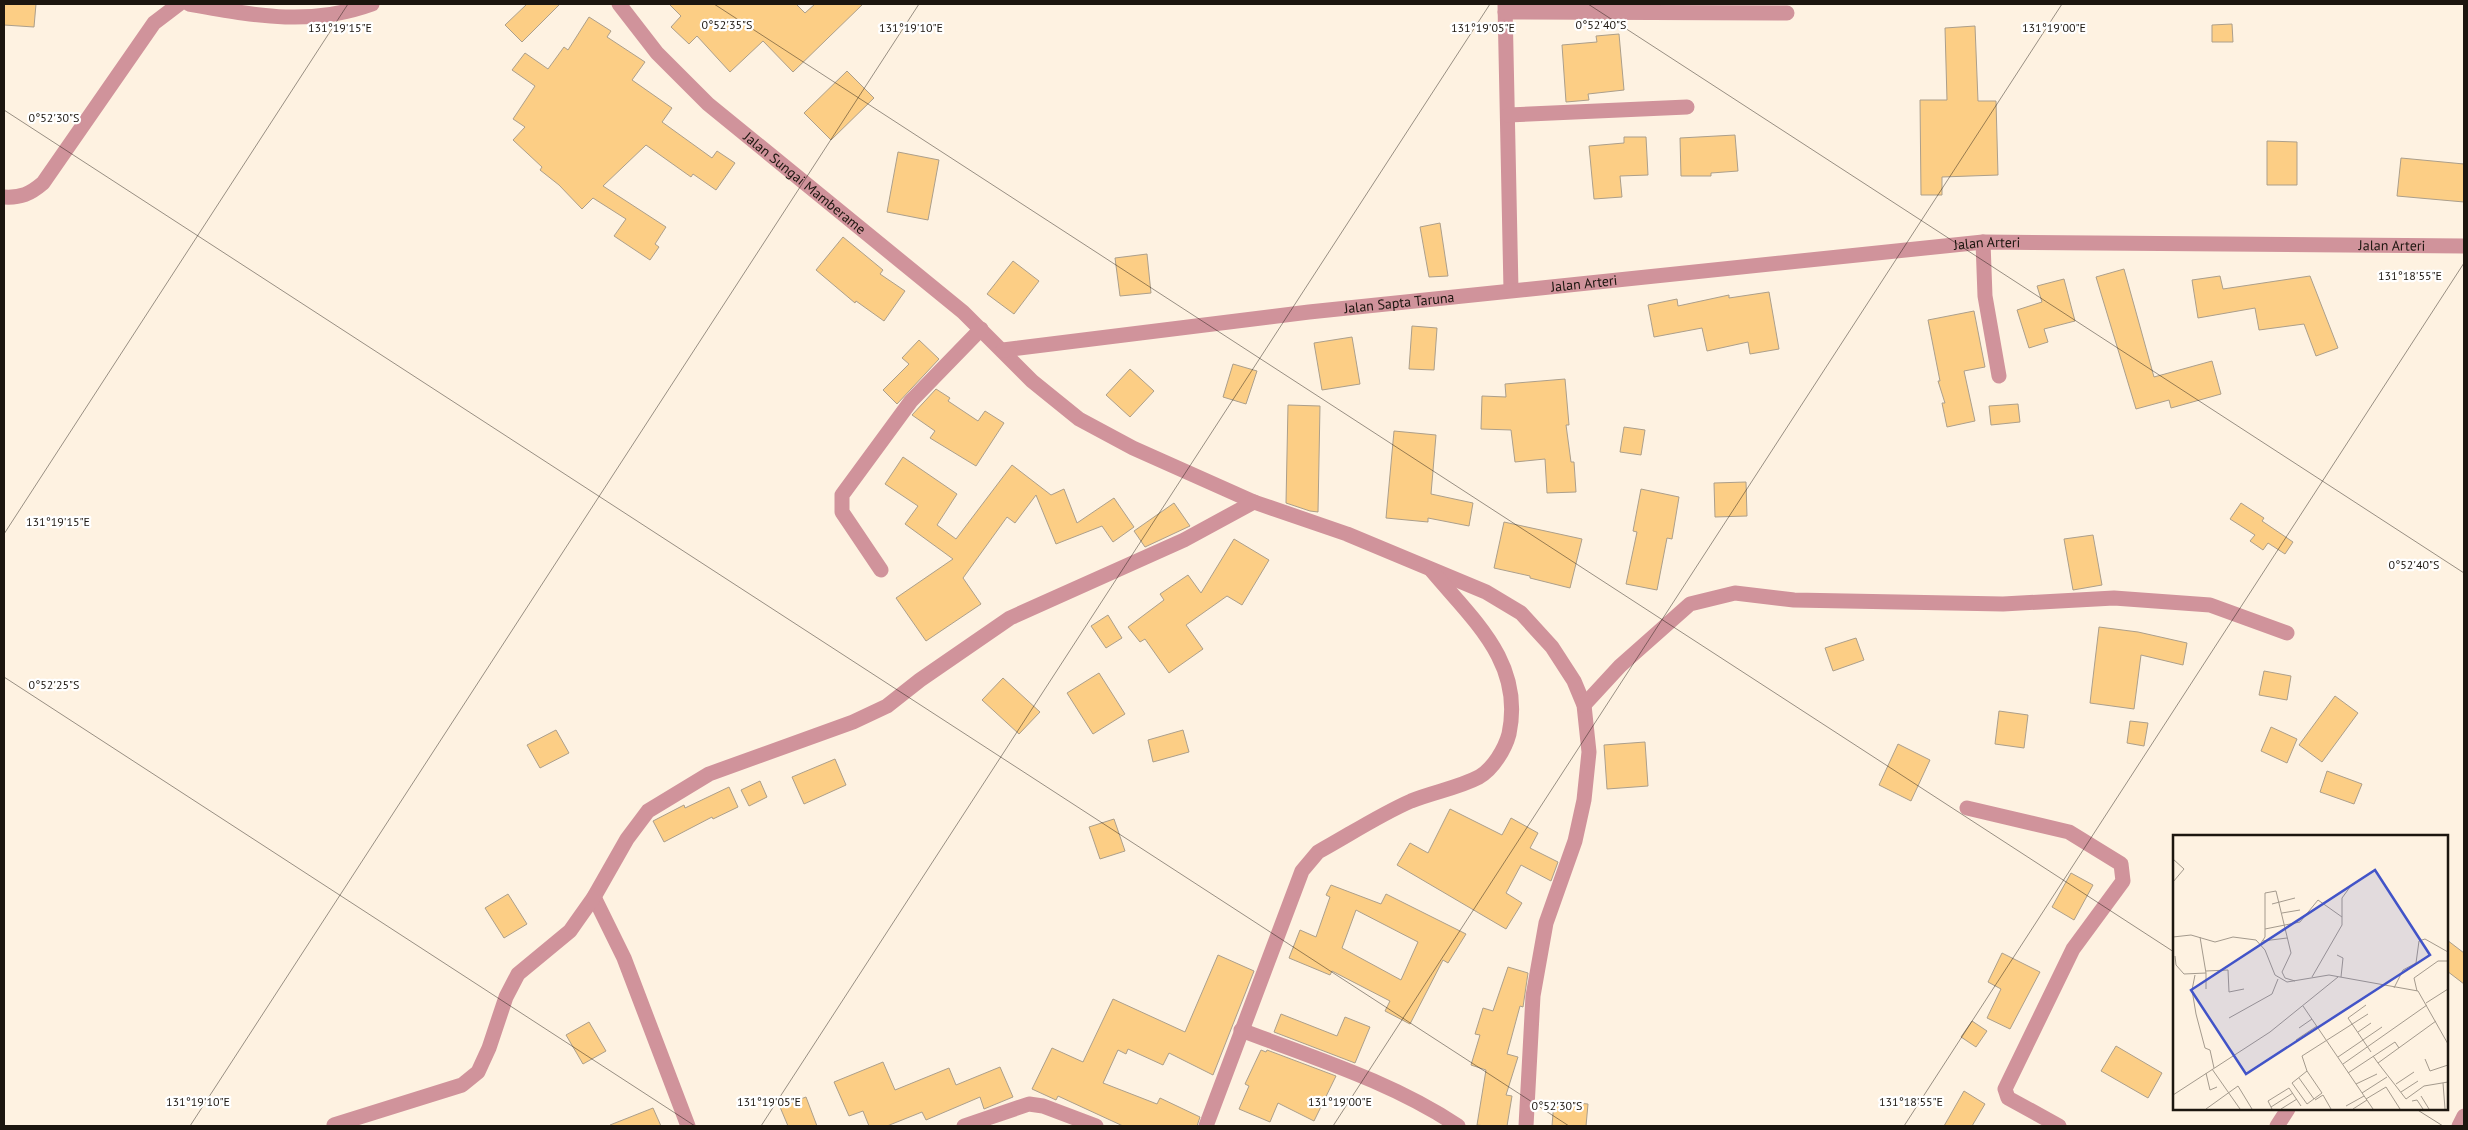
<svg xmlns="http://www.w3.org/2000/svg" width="2468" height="1130" viewBox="0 0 2468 1130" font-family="'PT Sans',sans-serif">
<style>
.building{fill:#fcce85;stroke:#ac9f8b;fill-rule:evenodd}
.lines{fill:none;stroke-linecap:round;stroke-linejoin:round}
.minor{stroke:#d0939b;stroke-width:15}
.ticks{fill:none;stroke:#1c160f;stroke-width:1;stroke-opacity:0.45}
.labels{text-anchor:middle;stroke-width:4.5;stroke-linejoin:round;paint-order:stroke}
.street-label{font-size:14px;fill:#1c160f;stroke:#fff}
.inset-road{fill:none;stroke:#a49a8d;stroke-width:1}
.view{fill:#4254c8;fill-opacity:0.15;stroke:#4254c8;stroke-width:2.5}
.inset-edge{fill:none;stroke:#1c160f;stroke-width:2.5}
.ticks-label{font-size:12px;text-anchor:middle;fill:#1c160f;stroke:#fff;stroke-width:4.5;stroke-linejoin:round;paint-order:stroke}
</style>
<rect width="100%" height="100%" fill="#fef2e1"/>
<path class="building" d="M4,4H36L34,27L4,25Z
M527,4H560L522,42L505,25Z
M669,4H796L805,13L815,4H863L793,72L763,41L730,72L697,36L689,44L671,27L681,16Z
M589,17L611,31L607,37L645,62L632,80L672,108L662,122L712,158L717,151L735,163L716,190L693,174L691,177L646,145L603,186L666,227L655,244L659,247L650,260L614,236L626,219L593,198L582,209L559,185L540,170L542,167L513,140L525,127L513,119L535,86L512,70L525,53L548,69L564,47L568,50Z
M2232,24L2233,42H2212V25Z
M1975,26L1978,101H1996L1998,175L1942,177V195H1921L1920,100H1947L1945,28Z
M1619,34L1624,90L1588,94L1589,100L1566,102L1562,45L1597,42L1596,36Z
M847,71L874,98L831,140L804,113Z
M1735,135L1738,171L1711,173V176H1681L1680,138Z
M1624,137H1646L1648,175L1620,176L1622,197L1594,199L1589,146L1624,143Z
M2267,141L2297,142V185H2267Z
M898,152L939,160L928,220L887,212Z
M2401,158L2464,164V202L2397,196Z
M1440,223L1448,276L1429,277L1420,227Z
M843,237L883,270L880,274L905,291L884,321L856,301L855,303L816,270Z
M1147,254L1151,293L1120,296L1115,258Z
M1013,261L1039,281L1014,314L987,294Z
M2124,269L2154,377L2212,361L2221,394L2171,408L2169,400L2136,409L2096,277Z
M2220,276L2223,289L2310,276L2338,348L2316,356L2304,324L2259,330L2255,308L2198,318L2192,280Z
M2064,279L2075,321L2044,329L2048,342L2029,348L2017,310L2042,302L2037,286Z
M1769,292L1779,349L1750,354L1748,342L1707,351L1702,328L1654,337L1648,305L1677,299L1678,306L1729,295V298Z
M1974,311L1985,367L1964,371L1975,421L1947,427L1942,403H1945L1938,381H1940L1928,320Z
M1412,326L1437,328L1434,370L1409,369Z
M1352,337L1360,384L1322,390L1314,343Z
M919,340L939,359L897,404L883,390L909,364L902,358Z
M1233,364L1257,371L1246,404L1223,397Z
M1130,369L1154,391L1130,417L1106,395Z
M1565,379L1569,425H1566L1571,462H1574L1576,492L1547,493L1545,459L1515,462L1511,430L1481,429L1482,396L1506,397L1505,384Z
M936,389L950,398L948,401L978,421L985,411L1004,423L976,466L930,438L935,431L912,415Z
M2018,404L2020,422L1991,425L1989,406Z
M1288,405L1320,406L1318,512L1310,511L1286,503Z
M1624,427L1645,430L1641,455L1620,452Z
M1394,431L1436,435L1431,494L1473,503L1469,526L1428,518V522L1386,518Z
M903,457L957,494L937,525L956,539L1012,465L1051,495L1064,489L1077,523L1114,498L1134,527L1113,542L1102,526L1056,544L1036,495L1015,523L1007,517L963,578L981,604L926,641L896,598L953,559L905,524L918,506L885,484Z
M1746,482L1747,516L1715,517L1714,483Z
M1641,489L1679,497L1672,539L1667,538L1657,590L1626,584L1637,532L1633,531Z
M1174,503L1190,526L1145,547L1134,531Z
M2241,503L2264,518L2262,521L2293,542L2285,554L2268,543L2263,550L2250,541L2255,535L2230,519Z
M1504,522L1582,539L1570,588L1530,578V576L1494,568Z
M2093,535L2102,585L2073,590L2064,539Z
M1234,539L1269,560L1242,605L1227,596L1186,625L1203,649L1169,673L1145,639L1140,642L1128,627L1164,600L1160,594L1188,575L1201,593Z
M1108,615L1122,638L1106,648L1091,626Z
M2099,627L2138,632L2187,643L2183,665L2141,655L2134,709L2090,703Z
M1856,638L1864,660L1833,671L1825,648Z
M2264,671L2291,676L2287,700L2259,695Z
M1099,673L1125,714L1093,734L1067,693Z
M1003,678L1040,712L1019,734L982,700Z
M2335,696L2358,713L2322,762L2299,745Z
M1999,711L2028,715L2024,748L1995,744Z
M2130,721L2148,723L2144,746L2127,743Z
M2271,727L2297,739L2287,763L2261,751Z
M556,730L569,753L540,768L527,745Z
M1183,730L1189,752L1153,762L1148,740Z
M1645,742L1648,786L1607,789L1604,745Z
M1898,744L1930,760L1911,801L1879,785Z
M835,759L846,785L804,804L792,777Z
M2327,771L2362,784L2354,804L2320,792Z
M760,781L767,797L749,806L741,790Z
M729,787L738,807L713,819L712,817L664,842L653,821L684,805L685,808Z
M1450,809L1502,835L1511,818L1538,833L1530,848L1558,862L1551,881L1521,865L1506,893L1522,903L1506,929L1397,865L1410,843L1428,853Z
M1114,819L1125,851L1100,859L1089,827Z
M2071,873L2093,885L2074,920L2052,907Z
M1331,885L1381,904L1386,894L1466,934L1448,963L1443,960L1410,1024L1385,1011L1390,1001L1332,971L1330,975L1289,958L1300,930L1316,937L1330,897L1326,895ZM1356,910L1418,942L1401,980L1342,948Z
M508,894L527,924L504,938L485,908Z
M2447,940L2464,953V984L2447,971Z
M2002,953L2040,972L2010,1029L1987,1018L2001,989L1988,982Z
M1218,955L1254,971L1213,1075L1169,1053L1163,1065L1128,1049L1126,1054L1118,1050L1103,1083L1157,1104L1160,1098L1200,1117L1197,1126H1123L1058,1096L1056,1100L1032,1089L1052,1048L1083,1062L1113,999L1185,1032Z
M1508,967L1528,973L1523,1007L1520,1006L1507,1054L1518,1057L1506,1095L1512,1096L1507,1126H1486L1477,1125L1486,1070L1471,1065L1480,1035L1475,1034L1483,1008L1493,1011Z
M1281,1014L1337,1036L1345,1017L1370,1027L1355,1063L1274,1032Z
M1972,1021L1987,1031L1976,1047L1961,1037Z
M589,1022L606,1051L583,1064L566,1035Z
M2116,1046L2162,1073L2148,1098L2101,1071Z
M1261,1050L1266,1052L1267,1050L1336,1076L1314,1121L1278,1103L1270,1122L1239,1109L1249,1086L1245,1084Z
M883,1062L895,1090L949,1068L956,1085L1000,1067L1013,1097L984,1109L980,1097L926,1120L922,1112L887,1126H869L863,1111L849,1116L834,1082Z
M1964,1091L1985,1104L1972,1126H1944Z
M806,1097L817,1126H788L780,1107Z
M1554,1101L1588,1104L1586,1126H1552Z
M653,1108L661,1126H611L610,1125Z"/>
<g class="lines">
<g class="minor">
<path d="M189,4C252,15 309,27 372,4"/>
<path id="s1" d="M619,4L657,53L708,104L963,312L1032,381L1079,419L1133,448L1254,502L1347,534L1486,592L1521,613L1552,647L1574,681L1584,705L1589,752L1584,800L1575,841L1546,923L1533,996L1526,1126"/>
<path d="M1505,4L1511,290"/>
<path d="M1505,12L1787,13"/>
<path d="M1508,115L1687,107"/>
<path d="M4,197C21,198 30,194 43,183L154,23L179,4"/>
<path d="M1983,242L1985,296L1999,376"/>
<path id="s2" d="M1003,350L1309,312L1983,242L2464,246"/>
<path d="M881,570L842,512V495L911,401L981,329"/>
<path d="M1584,705L1620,666L1690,604L1735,593L1794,600L2003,604L2114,598L2210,605L2287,633"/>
<path d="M1967,808L2069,832L2121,864L2123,881L2073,949L2005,1089L2008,1098L2059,1126"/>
<path d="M594,897L624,958L688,1126"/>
<path d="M1241,1030C1314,1058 1392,1082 1458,1126"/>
<path d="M334,1125L462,1085L478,1072L489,1048L506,997L518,974L570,931L577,921L594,897L627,839L648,811L709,774L853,722L887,706L920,680L1010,618L1184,540L1254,502"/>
<path d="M964,1126L1029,1104L1043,1106L1096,1126"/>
<path d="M1206,1126L1302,871L1318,852C1349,835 1379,815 1411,801C1433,792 1458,788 1479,777C1493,769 1505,749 1509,734C1524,663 1474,621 1432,571"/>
<path d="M2277,1126L2288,1109"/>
<path d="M2459,1126L2464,1116"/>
</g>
</g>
<path class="ticks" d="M714,4L2174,952M1588,4L2464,573M2462,4L2464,5M4,110L1569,1126M4,534L348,4M4,677L695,1126M2416,1109L2443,1126M190,1126L919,4M761,1126L1490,4M1333,1126L2062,4M1904,1126L2464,263"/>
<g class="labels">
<g class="street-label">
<text dy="5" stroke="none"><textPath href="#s1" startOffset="259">Jalan Sungai Mamberame</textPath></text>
<text dy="5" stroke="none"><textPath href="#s2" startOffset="990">Jalan Arteri</textPath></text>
<text dy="5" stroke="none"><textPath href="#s2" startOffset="1395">Jalan Arteri</textPath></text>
<text dy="5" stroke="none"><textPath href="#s2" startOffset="585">Jalan Arteri</textPath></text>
<text dy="5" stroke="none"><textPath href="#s2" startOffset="399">Jalan Sapta Taruna</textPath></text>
</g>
</g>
<g transform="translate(2173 835)">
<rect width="275" height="275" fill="#fef2e1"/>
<path class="inset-road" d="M0,24L11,34L0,47M99,69L122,63M109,78L127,75M92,94L127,87L145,65L169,82M0,102L18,100L42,107L60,102L83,105L92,115L102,140L114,147L156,140L245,156L275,209M90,106L114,103M88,108L92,102V58L103,56L118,118L109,137L112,143L122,146M164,120L170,123L168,142M2,121L3,130L11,139L33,138L27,102M33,136L55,135L56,157L71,154M33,138V154M22,140L19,155L23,179L32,213L37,215L41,233M139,142L169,90V63L177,52M221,153L230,135L243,128L246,106L252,104L275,117M244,156L241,143L265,126H275M253,168L275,154M193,170L175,183L198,217M130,171L200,274M56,183L99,159L105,144M126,193L139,184M185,197L198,188M123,205L144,191M200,221L205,228L263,186M165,222L209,192M252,224L257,236L275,230M205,228L233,264L251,251L275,247M170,229L254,170M39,234L67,274M134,236L149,258L134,269L119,248L134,236L129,221L195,179M33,238L37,255L44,252M175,238L222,207L226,213M126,243L141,264M270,248L272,274M183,249L204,239M223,249L241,237M228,257L245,246M189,258L214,242M0,260L97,197L165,142M248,261L256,274M193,264L213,252L227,274M142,265L150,260L158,274M239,266L244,265L250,274M173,271L191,261M98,272L120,258M33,274L65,251L79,274M99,274L95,266L116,253L128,271M108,274L124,264M180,274L194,265"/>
<path class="view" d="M202,35L257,120L73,239L18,155Z"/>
<rect width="275" height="275" class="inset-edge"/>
</g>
<g class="ticks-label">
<text x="727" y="29">0°52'35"S</text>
<text x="1601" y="29">0°52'40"S</text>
<text x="340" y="32">131°19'15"E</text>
<text x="911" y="32">131°19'10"E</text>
<text x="1483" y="32">131°19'05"E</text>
<text x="2054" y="32">131°19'00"E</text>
<text x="54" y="122">0°52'30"S</text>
<text x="2410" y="280">131°18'55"E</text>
<text x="58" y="526">131°19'15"E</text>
<text x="2414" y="569">0°52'40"S</text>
<text x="54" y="689">0°52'25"S</text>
<text x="198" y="1106">131°19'10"E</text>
<text x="769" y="1106">131°19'05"E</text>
<text x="1340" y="1106">131°19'00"E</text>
<text x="1911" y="1106">131°18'55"E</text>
<text x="1557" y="1110">0°52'30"S</text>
</g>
<rect width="2468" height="1130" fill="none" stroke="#1c160f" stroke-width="10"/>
</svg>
